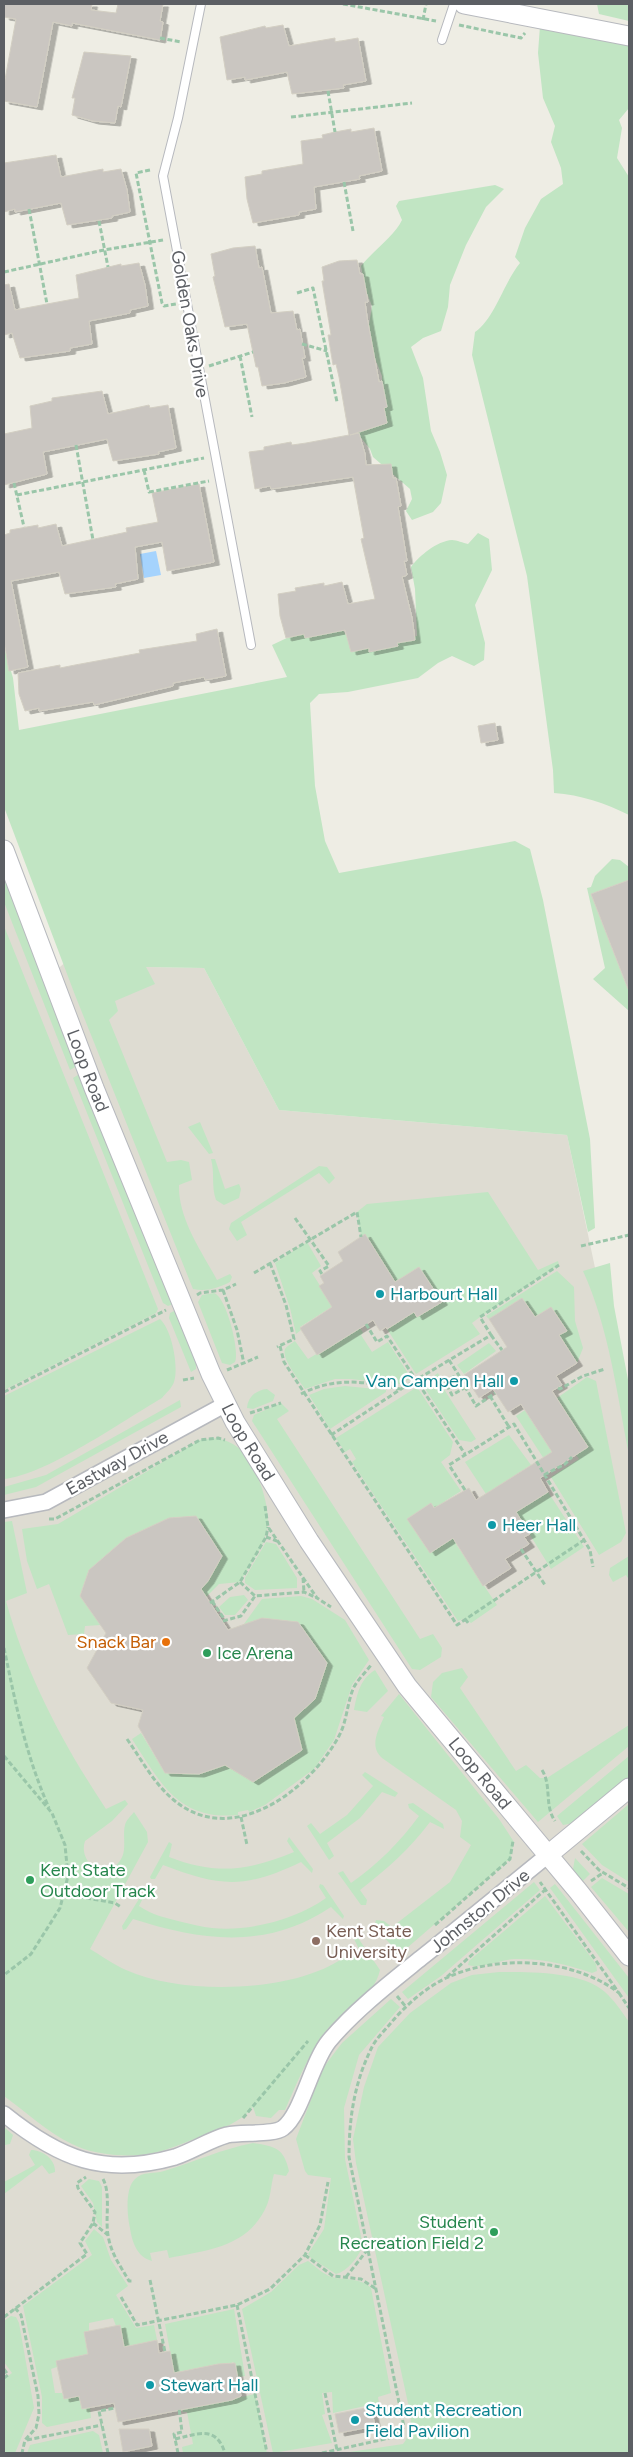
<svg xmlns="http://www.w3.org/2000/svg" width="633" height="2457" viewBox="0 0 633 2457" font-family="Figtree,sans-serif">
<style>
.education{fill:#dedcd2}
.green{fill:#c1e5c3}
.water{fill:#a5d3fd}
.building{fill:#cac6c1;stroke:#d3cfc3;filter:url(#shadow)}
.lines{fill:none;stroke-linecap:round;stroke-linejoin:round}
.service-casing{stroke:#b7b9be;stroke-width:10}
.minor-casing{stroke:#b7b9be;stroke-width:18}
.tertiary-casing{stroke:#b7b9be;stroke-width:21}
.path{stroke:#9ac6a9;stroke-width:3;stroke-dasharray:5 2.5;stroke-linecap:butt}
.service{stroke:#fff;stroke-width:8}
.minor{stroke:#fff;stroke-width:15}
.tertiary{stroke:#fff;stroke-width:19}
.culture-dot{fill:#0f9aa8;stroke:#fff;stroke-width:2}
.food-dot{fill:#e8710a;stroke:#fff;stroke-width:2}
.leisure-dot{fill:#2e9e5b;stroke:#fff;stroke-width:2}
.education-dot{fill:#8d6e63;stroke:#fff;stroke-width:2}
.labels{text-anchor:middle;stroke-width:4.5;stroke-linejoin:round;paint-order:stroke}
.street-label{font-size:18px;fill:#5c5f64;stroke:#fff}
.culture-label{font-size:18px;fill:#0d838f;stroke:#fff;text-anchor:start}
.food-label{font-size:18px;fill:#c56008;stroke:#fff;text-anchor:end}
.leisure-label{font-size:18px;fill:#27864d;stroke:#fff;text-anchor:start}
.education-label{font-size:18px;fill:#785e54;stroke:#fff;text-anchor:start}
</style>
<defs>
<filter id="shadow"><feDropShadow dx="5.5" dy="3" stdDeviation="0" flood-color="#0004"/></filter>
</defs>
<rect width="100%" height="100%" fill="#eeede4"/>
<path class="education" d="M4,850L52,974L77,952L145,967L204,968L279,1110L567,1135L629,1429V2453H4Z"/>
<path class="green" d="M597,4H629V21L599,14Z
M540,26L629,42V108L619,120L622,128L617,158L629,177V815C605,803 581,795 554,793L553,770L527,576L472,355L475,332C495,318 503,284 520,263L515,257L525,228L541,199L563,184L561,168L551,142L555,126L543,98L538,53Z
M495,185L504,189L486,207L466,245L450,285L448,307L441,331L423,338L411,347L423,378L431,431L440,452L447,475L441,503L433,512L412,520L406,511L412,499L410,489L373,457L370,449L358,434L359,421L382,410V376L374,356L369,325L372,306L365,288L361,266C373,251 395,235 402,220L396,206L399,201Z
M478,533L489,539L492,570L475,605L485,643L484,660L474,666L452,656L438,663L418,678L348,692L319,694L310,703L315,786L325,841L339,873L515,841L530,849L543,900L590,1139L595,1228L588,1232L567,1135L279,1110L204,968L146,967L155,984L115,1001L118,1011L109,1020L167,1162L181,1160L189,1162L192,1180L179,1185C178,1219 202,1252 217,1280L230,1274L232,1277L230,1282C218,1288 206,1292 193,1289L75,995L4,807V647L13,678L19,730L287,677L272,645L308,628L339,624L356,651L373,644L417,636L415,589L411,567C419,556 437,541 452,540C457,540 463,543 468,544Z
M612,859L620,860L629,867V880L591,894L629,992V1011L593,979L605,968L587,888L591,887L595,876Z
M4,875L77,1066L70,1070L4,902Z
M4,926L158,1309L156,1313L4,1390Z
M81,1073L173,1304L168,1306L163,1303L73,1078Z
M200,1122L213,1153L209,1154L188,1127Z
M211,1159H215L225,1189L239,1184L241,1189L239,1198L224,1205L216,1200C211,1186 215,1173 211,1159Z
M319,1166L327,1167L335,1178L329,1184L319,1173L241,1222L247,1235L237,1241L229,1229L231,1223Z
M488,1192L538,1270L558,1261L559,1265L480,1317L472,1323L480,1334L416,1374L387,1329L404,1319L411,1307L417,1317L441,1302L419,1267L395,1282L365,1235L361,1237L357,1212L367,1204Z
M307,1242L321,1266L312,1273L333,1306L300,1327L301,1330L296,1334L290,1308L275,1263Z
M610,1263L614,1306L629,1385V1455C617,1394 609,1328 583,1271Z
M557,1271L574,1287L575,1321L583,1348L577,1363L559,1335L566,1330L551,1307L535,1317L522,1298L489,1319L486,1316Z
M214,1293C226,1296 240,1351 235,1362L230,1365L222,1363L198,1302L202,1295Z
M176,1310L196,1358V1369L191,1372L169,1318L170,1313Z
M160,1319C172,1330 179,1367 174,1382C172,1388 166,1393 162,1398C122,1421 48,1474 4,1479V1396Z
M360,1328L363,1333L361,1335L372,1352L388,1342L411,1378L400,1384L350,1379H335L305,1389C300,1381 281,1358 285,1349C287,1346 292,1343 295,1341L308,1359Z
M489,1343L496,1351L464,1374L457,1365Z
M438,1373L442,1381L440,1383L476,1439L471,1442L459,1440L422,1384Z
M587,1377L596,1381L626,1533L621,1542L599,1555L551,1477L579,1459L576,1455L588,1447L557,1398Z
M345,1386L386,1390V1392L330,1429L309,1395L324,1389Z
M417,1387L453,1442L450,1455L441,1462L461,1491L445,1501L449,1508L439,1514L431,1503L407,1519L430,1553L453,1538L467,1536L456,1544L497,1605L471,1623L465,1618L458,1621L352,1462L356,1459L350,1449L345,1452L336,1438Z
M267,1389L275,1395L273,1401L253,1409L247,1408C248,1397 256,1390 267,1389Z
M180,1400L181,1407L36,1487L4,1495V1487L46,1475Z
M281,1403L289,1411L277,1419L420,1639L433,1634L442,1648L441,1657L420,1670L412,1669L252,1421L254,1415Z
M525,1410L557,1459L548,1465L516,1416Z
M509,1435L531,1465L486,1494L465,1462Z
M218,1438C227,1441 235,1444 242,1451C258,1469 273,1511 266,1534C262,1551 248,1567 240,1582L219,1584L206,1597L201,1589L208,1581L222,1556L196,1516L169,1518L126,1538L89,1570L80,1595L101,1625L85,1626L84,1634L68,1635L49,1584L37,1589L27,1561L22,1529L58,1524L200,1440Z
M548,1492L584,1547L551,1569L516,1512Z
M12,1521L27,1593L6,1601C27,1677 63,1744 106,1809L125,1800L128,1804L112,1821L85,1841C78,1862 103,1881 119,1862C128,1851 122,1837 125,1825C126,1820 131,1816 134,1812L147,1832L148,1842L90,1949C102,1956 114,1965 126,1970C177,1993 267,1992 318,1971C332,1966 346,1956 359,1949L353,1937L356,1935L380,1970C373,2001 340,2011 323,2035C307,2058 296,2085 285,2110H279L271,2118L256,2116L253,2107C238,2125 218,2129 197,2138C181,2144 163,2152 147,2154C125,2158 91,2154 72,2144C47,2132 26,2112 4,2096V1522Z
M266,1542L276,1544L297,1578V1588L255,1590L245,1583V1578Z
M629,1556V1580L626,1575L613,1582L609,1575L610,1568Z
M244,1595L248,1600L235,1615H225L219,1607L230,1597Z
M301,1596L312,1599L345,1620L369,1660L352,1685L334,1740L314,1769L265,1805L249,1812L248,1810L238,1812V1815C178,1821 160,1782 132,1739L141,1733L165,1773L199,1774L225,1765L253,1782L302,1750L294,1718L244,1624L262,1599Z
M462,1668L468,1677L460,1688L516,1771L526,1765L540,1778H547L629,1725V1746L538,1822L431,1697L433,1682L442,1673Z
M375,1670L388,1691L367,1712L354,1710C357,1694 360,1679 375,1670Z
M399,1694L499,1819L514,1842L510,1859L400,1954L374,1927L376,1920L384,1921L392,1927L450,1882L471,1845L460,1837L462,1821L456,1810L382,1758C369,1746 378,1731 384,1717L381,1716Z
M629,1756V1778L574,1823L563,1825L557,1816Z
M365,1772L398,1793L395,1797L382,1792L360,1818L327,1843L334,1856L329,1860L307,1826L311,1823L320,1834L347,1815L373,1786L362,1775Z
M413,1803L443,1824L444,1829L430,1822C409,1850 388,1868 360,1890L367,1900L366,1905H361L338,1873L343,1871L351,1883C378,1864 400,1842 419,1816L409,1808L408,1804Z
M629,1804V1882L602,1865L582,1844Z
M289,1837L313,1869L312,1873L301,1862C245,1889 220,1887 163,1865L155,1879H151L150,1877L169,1842L172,1844L169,1857C216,1875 247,1871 294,1852L287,1841Z
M575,1858L590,1874L582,1882L573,1869Z
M602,1878L629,1894V1932L591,1887Z
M534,1882L540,1890L441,1976L408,1999L402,1992Z
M320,1884L323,1885L344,1916L343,1919L331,1907C267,1950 202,1941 133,1919L126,1929L123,1930L122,1926L144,1891L145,1894L139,1906C152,1915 166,1918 182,1922C192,1924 202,1927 212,1928C249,1932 297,1919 326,1898L319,1887Z
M555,1884L629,1978V1998L550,1888Z
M545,1896L596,1964L597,1971L592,1973C567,1964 541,1958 514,1959C500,1960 480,1969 468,1965L469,1961Z
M499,1972C528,1972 582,1971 605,1992C614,2000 622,2012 629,2022V2453H343L403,2444C410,2435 410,2428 411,2417L356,2163L353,2139L364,2087L378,2047L410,2013L451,1983L472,1975Z
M391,1999L400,2007L359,2055L344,2108L345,2159L363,2246C358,2257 348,2271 336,2274L311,2258L308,2254L324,2229L331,2178L308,2175L305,2171L296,2139L323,2068L342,2043Z
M4,2127L13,2135L10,2144L5,2145Z
M253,2143C275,2146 284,2148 289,2171L286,2176L274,2174C271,2184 271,2195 267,2205C249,2247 208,2250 169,2258L167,2250L150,2253L152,2261C137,2257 132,2242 130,2228C127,2215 125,2188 135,2179C143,2171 154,2174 164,2171C194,2162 222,2149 253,2143Z
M31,2150C43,2150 56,2160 55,2172L49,2174L42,2165L4,2194V2182L35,2165L29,2155Z
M89,2179L99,2181L102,2187V2227L97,2222L93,2203L81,2186Z
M94,2229L103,2237L111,2260L128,2286L116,2295L136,2328L154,2325L157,2340L124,2347L120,2325L116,2326L113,2318L89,2323V2331L84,2332L88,2354L57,2361V2367L51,2369L55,2393H62L64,2399L79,2396L82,2409L90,2407L91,2418L47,2427L42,2423V2397L23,2306L92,2255L85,2241Z
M308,2261C315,2266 324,2275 332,2277C346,2281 360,2277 371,2288L391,2393L378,2397L379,2403L333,2413L332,2392L322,2393L325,2414L322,2415L332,2443L273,2453L242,2309L271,2292L299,2265Z
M234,2309L245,2376L238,2377L235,2364L233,2362L226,2366V2363L205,2367V2369L202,2367L174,2373L165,2324Z
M11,2316L16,2317L19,2323L34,2408L15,2453H4V2379L12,2373L4,2362V2321Z
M255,2394L267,2453H183L182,2447L193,2444L187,2412H183L182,2408L196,2407Z
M93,2431L99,2435L103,2453H27L30,2445Z"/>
<path class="water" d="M156,551L161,575L144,578L140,554Z"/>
<path class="building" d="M4,4H92L91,10L116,13L118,4H163L160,21L163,22L160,40L72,23V26L53,22L37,107L4,101V85L16,19L4,17Z
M283,25L289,46L335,38V42L358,38L366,81L343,85L344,88L292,94L287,72L245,80V77L227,80L220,37L265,26L266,28Z
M84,52L131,56L121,107L118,106L115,123L93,121L72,115L75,98H72Z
M374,128L382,171L359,176L360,179L314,187L316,209L299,212V215L253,223L247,199L245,177L262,174V171L303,164L301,141L323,138L322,135L335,132L351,129V132Z
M56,155L61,177L103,169V172L121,169L127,190L130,212L112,216V218L67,225L61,203L15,212V209L4,212V163Z
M255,246L259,268L262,267L271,313L293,311L297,330L300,329L305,358H302L306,377L284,383L262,386L258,367H256L247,324L225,327L213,277L215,276L211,254L233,248Z
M357,260L360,274H363L368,302H365L367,317L379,382L382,381L387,407L384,408L387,423L350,435L359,433L365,454L366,465L391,464L393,478H396L401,506L398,507L407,561H404L407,575L402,577L412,618L415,640L397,643L398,646L369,652V648L351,652L345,630L305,638L304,634L286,638L280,616L278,594L296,591L295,588L324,583V586L342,582L348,604L375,599L361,539L364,538L353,477L271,489L270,486L255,489L249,452L264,450V447L291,442L292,445L306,443L349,435L339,377L336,364L333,365L328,335H331L322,281H324L322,267L339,261Z
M139,263L145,285L148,306L130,310V313L89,321L92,344L70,348V351L20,358L12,333L4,335V285L9,284L15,310L79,298L76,275L121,264V266Z
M102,391L108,414L149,405L150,408L168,405L176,448L158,452L159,454L113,461L107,439L43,452L47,474L4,485V434L32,428L30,406L52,401V398Z
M199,484L214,562L167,571L162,542L135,547L138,579L115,584L116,587L65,594L59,572L11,581L28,667L9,671L4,641V535L10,533V530L38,525V528L56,524L62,546L127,532L126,528L158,522L152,493Z
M217,629L226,676L205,680L204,677L173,683V686L94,705L93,702L39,711V708L25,711L19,694L18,673L60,665V668L75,665L140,653L139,650L197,641L196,634Z
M495,723L498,740L481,743L478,726Z
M629,880V989H628L591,894Z
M365,1234L395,1282L419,1267L442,1302L417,1317L414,1312L387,1329L386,1327L380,1331L373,1320L317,1355L300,1328L332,1307L319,1286L324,1283L320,1276L343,1261L338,1252Z
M522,1298L535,1317L551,1307L567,1331L559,1335L577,1363L556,1376L562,1385L552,1391L588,1447L540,1478L548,1492L516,1512L530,1534L524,1537L529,1544L505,1559L511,1568L483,1586L453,1538L430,1553L407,1519L431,1503L434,1508L469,1488L476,1500L552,1452L521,1404L508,1412L493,1389L479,1398L464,1375L507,1347L489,1319Z
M196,1516L222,1556L208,1581L201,1589L228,1630L262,1618L298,1622L327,1663L315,1699L294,1718L302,1750L253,1782L225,1765L199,1774L165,1773L138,1726L143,1710L111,1703L87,1668L106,1633L80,1596L89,1570L126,1538L169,1518Z
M120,2325L124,2347L157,2340L159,2353L170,2351L174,2373L218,2364L235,2363L241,2396L232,2400L118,2422L114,2403L82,2409L79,2396L64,2399L56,2361L88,2354L84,2332Z
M371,2407L375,2426L339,2433L335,2414Z
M119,2429H149L152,2446L123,2452Z"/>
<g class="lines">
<g class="service-casing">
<path id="service" d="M201,4L178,118L163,176L251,645
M442,40L454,4"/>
</g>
<g class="minor-casing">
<path id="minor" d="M4,1510L46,1502L226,1404
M4,2114C60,2159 104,2177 175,2157C193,2151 209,2140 227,2135C242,2132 274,2135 283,2128C302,2114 311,2063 329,2041C355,2010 390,1983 421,1958C464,1924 506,1889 548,1855"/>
</g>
<g class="tertiary-casing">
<g id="tertiary">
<path d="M464,4L629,36"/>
<path id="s1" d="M4,850L94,1088L211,1374L235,1422L309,1541L407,1686L578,1891L629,1956"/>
<path d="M548,1855L629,1788"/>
</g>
</g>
<path class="path" d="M343,4L436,21
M423,20L426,4
M459,25L521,38L525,33
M160,38L181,42
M328,91L335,132
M291,117L412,103
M150,170L136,173L162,303L164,306L176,304
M344,182L353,231
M29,209L47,304
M99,221L108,267
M4,272L104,250L163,240
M297,293L313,288L337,402
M302,344L327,351
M240,356L252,417
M209,366L253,352
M76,445L93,540
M144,470L149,492L209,481
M14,483L24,527
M17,495L204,458
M295,1218L329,1266L320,1271L322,1274
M581,1246L629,1235
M270,1263L286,1305L294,1339L277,1347
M254,1273L357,1212L361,1237
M223,1290L237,1330L244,1364
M197,1295L200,1293L223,1290L236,1284
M366,1324L377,1342L387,1336L465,1454
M491,1335L502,1350
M280,1346L284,1362L457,1625L584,1540
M449,1360L458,1374
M227,1370L258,1357
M183,1380L194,1378
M466,1387L452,1395L445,1382L458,1374L476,1406L495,1393
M558,1388L560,1389L583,1376L605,1369
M4,1392L166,1310
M301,1394C334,1377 365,1381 400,1389
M490,1396L509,1427
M250,1413L281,1403
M331,1435L401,1389L491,1335L480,1317L559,1265
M544,1475L565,1464L572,1457
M465,1490L449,1465L514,1424L590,1550L593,1567
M265,1506L268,1527L317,1598L331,1607
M49,1519H55L200,1440L218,1438L225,1440
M266,1537L277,1541
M521,1549L545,1585
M303,1578L304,1592
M240,1582L255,1596
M212,1601L225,1620
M210,1603L240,1582L266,1537L268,1527
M465,1619L469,1624
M223,1621L241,1616L255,1596L304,1592L317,1598
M4,1648C16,1705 25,1753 49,1808
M127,1739C144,1763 158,1792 185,1808C242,1842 312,1786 339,1736C347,1721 347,1704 353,1689C357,1680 366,1672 371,1665
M4,1756L52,1813L65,1845L68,1876L60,1908L31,1954L4,1975
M542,1770C552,1786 544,1805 555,1821
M241,1817L247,1845
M581,1851L599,1870L629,1888
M591,1881L603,1873
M64,1894L115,1903L121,1907
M435,1925L510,1859L513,1841
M447,1977L546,1889
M619,1993L629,2008
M397,1996L406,2007
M243,2118L308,2041
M103,2179C111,2194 105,2218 108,2235C111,2254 120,2265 129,2281H133
M93,2223L108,2235
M305,2255L333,2276L361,2279L376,2289
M346,2277L368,2249
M150,2280L165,2352
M121,2297L137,2325L237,2305L270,2289L305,2255L320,2225L328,2182
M237,2305L267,2453
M15,2308L21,2315L38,2396L39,2414L36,2428L25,2440L22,2453
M4,2317L87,2254L80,2243L93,2223L95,2212L78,2188L77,2183L86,2177
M4,2369L8,2375L4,2378
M325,2393L337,2450
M175,2439C198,2434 216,2425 225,2453
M27,2440L102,2425
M108,2453L99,2411L115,2408
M178,2453L174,2434L182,2432L179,2408
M322,2453L394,2437L404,2427L349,2157C349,2119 354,2083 372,2047C376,2039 384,2031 390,2024C405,2006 425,1988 446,1978C497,1954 574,1958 619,1993L540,1882"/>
<use href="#service" class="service"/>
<use href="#minor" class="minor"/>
<use href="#tertiary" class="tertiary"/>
</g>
<g class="culture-dot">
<circle cx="380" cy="1294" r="5"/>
<circle cx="514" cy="1381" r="5"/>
<circle cx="492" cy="1525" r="5"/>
<circle cx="150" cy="2385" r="5"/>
<circle cx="355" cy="2420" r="5"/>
</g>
<circle class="food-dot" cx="166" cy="1642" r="5"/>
<g class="leisure-dot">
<circle cx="207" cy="1653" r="5"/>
<circle cx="30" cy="1880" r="5"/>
<circle cx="494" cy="2232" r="5"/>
</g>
<circle class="education-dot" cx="316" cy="1941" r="5"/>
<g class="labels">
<g class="street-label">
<text transform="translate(190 324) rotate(80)" y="6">Golden Oaks Drive</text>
<text dy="6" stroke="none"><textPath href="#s1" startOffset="236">Loop Road</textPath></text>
<text dy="6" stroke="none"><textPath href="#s1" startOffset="641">Loop Road</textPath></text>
<text transform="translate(117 1463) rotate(-29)" y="6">Eastway Drive</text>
<text dy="6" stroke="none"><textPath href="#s1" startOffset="1046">Loop Road</textPath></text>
<text transform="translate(480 1911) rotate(-39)" y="6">Johnston Drive</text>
</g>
<g class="culture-label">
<text x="390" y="1300">Harbourt Hall</text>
<text x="504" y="1387" text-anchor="end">Van Campen Hall</text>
<text x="502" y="1531">Heer Hall</text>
<text x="160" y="2391">Stewart Hall</text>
<text x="365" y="2416">Student Recreation<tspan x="365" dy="21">Field Pavilion</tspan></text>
</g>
<g class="food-label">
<text x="156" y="1648">Snack Bar</text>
</g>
<g class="leisure-label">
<text x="217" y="1659">Ice Arena</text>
<text x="40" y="1876">Kent State<tspan x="40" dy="21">Outdoor Track</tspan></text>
<text x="484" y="2228" text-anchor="end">Student<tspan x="484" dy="21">Recreation Field 2</tspan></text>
</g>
<g class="education-label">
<text x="326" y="1937">Kent State<tspan x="326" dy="21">University</tspan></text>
</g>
</g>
<rect width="633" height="2457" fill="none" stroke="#5c5f64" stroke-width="10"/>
</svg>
